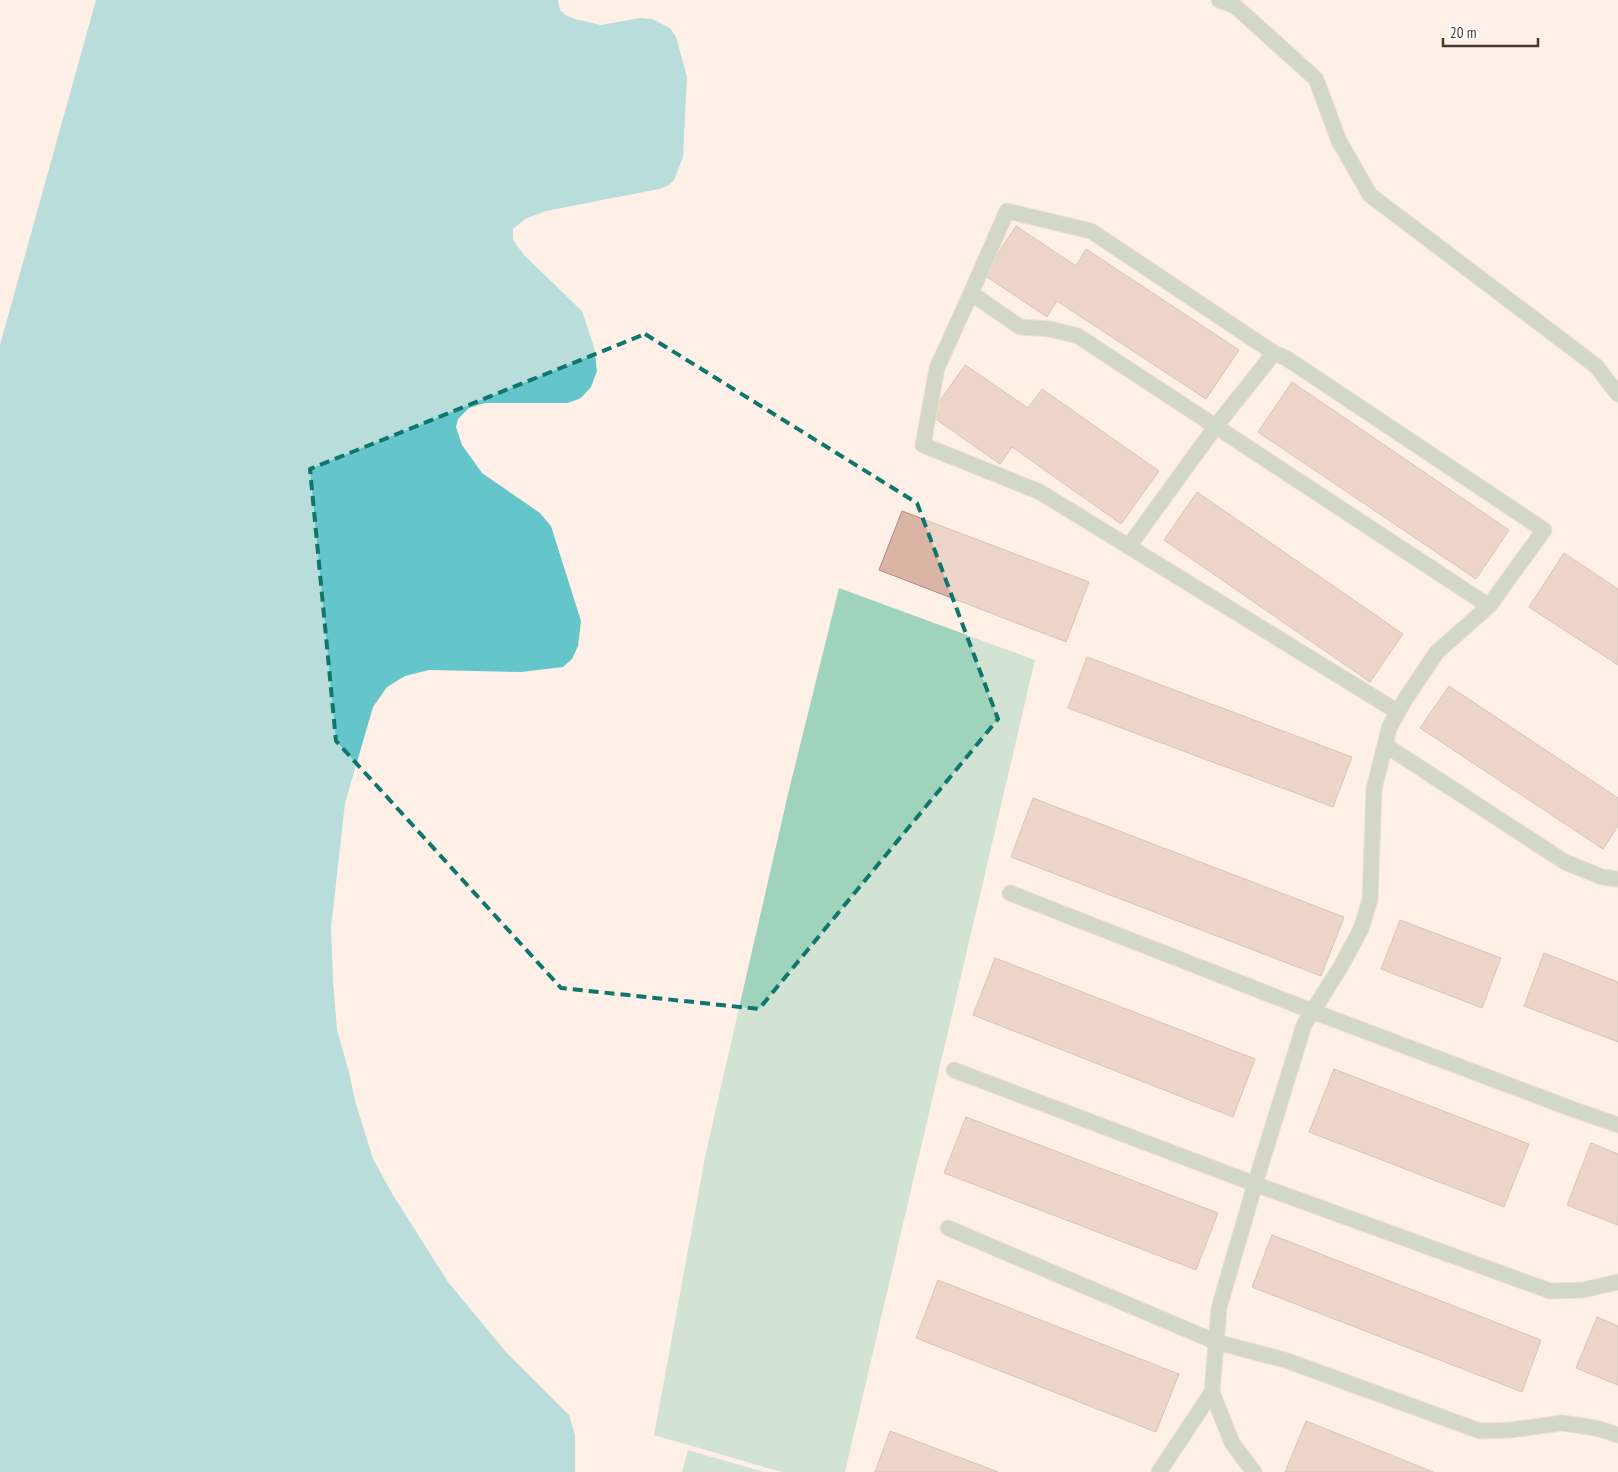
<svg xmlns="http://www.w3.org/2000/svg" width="1618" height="1472" viewBox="0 0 1618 1472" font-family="'PT Sans Narrow',sans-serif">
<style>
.green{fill:#a0d3bb}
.water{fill:#64c6ca}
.building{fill:#dab4a4;stroke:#af8b7c}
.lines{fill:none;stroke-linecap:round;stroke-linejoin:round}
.minor-casing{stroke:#d9cbc2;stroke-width:17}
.minor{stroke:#a1b8a1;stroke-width:15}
.marked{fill:none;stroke:#0f766e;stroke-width:4;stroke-dasharray:10 6;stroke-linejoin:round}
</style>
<rect width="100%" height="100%" fill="#fef0e7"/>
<path class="green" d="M839,588L1035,660L845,1472H781L654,1435L706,1152L788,794Z
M688,1450L764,1472H682Z"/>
<path class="water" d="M96,0H558L560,10L565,15L575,19L601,25L640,18L652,19L670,28L676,37L687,77L683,157L674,180L669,185L659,189L546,211L525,219L513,229V240L524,255L582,311L594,347L597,371L591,387L581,398L568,403H485L469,408L458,419L456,427L462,445L482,473L540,513L551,526L581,621L578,646L572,659L563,667L521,672L429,670L405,676L387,687L373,707L345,803L331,928L333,981L337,1030L349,1072L355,1101L373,1159L393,1195L448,1282L506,1352L569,1415L575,1435V1472H0V345Z"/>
<path class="building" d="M1016,226L1076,266L1086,249L1239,350L1206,399L1057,301L1047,317L984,275Z
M965,365L1028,408L1042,389L1159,471L1121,524L1012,447L1000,464L930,415Z
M1292,382L1509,530L1476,579L1258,432Z
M1197,492L1403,634L1370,682L1164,540Z
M902,511L1089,582L1066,642L879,570Z
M1564,553L1618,589V665L1529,607Z
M1087,657L1352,757L1333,807L1068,708Z
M1449,686L1618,798V826L1603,849L1420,728Z
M1033,798L1344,917L1321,976L1011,857Z
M1400,920L1501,958L1482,1008L1381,969Z
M1544,953L1618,982V1042L1524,1006Z
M995,958L1255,1059L1233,1117L973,1015Z
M1334,1069L1529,1144L1504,1207L1309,1132Z
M966,1117L1218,1213L1196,1270L944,1173Z
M1591,1143L1618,1154V1225L1567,1205Z
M1272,1235L1541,1340L1522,1392L1252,1287Z
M938,1280L1179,1374L1156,1432L916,1338Z
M1597,1317L1618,1326V1385L1576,1368Z
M1306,1421L1433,1472H1285Z
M890,1431L998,1472H875Z"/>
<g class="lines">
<g class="minor-casing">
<path id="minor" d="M1219,0L1235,6L1316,79L1339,141L1370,195L1596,366L1618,394
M971,293L937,368L923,445L1040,492L1398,712
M1129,546L1216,426L1274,353
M1385,745L1565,862L1602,877L1618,879
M1010,893L1312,1011L1575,1110L1618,1125
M954,1070L1255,1184L1550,1291L1583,1290L1618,1282
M948,1228L1216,1342L1285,1360L1480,1431L1511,1430L1562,1423L1596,1428L1618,1435
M1159,1472L1212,1392
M1254,1472L1232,1443L1212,1392L1219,1308L1255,1184L1304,1025L1340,968L1361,929L1370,900L1374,789L1389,728L1406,698L1437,652L1489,606L1544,530L1286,358L1274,353L1091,231L1007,211L971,293L1020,327L1050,329L1078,336L1489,606"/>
</g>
<use href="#minor" class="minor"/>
</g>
<path d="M0 0H1618V1472H0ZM645,334L917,503L998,719L759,1009L561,988L336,741L310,469Z" fill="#fef0e7" fill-opacity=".55" fill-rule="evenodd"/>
<path class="marked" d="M645,334L917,503L998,719L759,1009L561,988L336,741L310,469Z"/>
<path d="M1443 38v8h95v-8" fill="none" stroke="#473930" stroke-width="2.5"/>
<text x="1450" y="38" font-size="15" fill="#473930" stroke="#ffffff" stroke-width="4" paint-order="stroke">20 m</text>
</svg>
